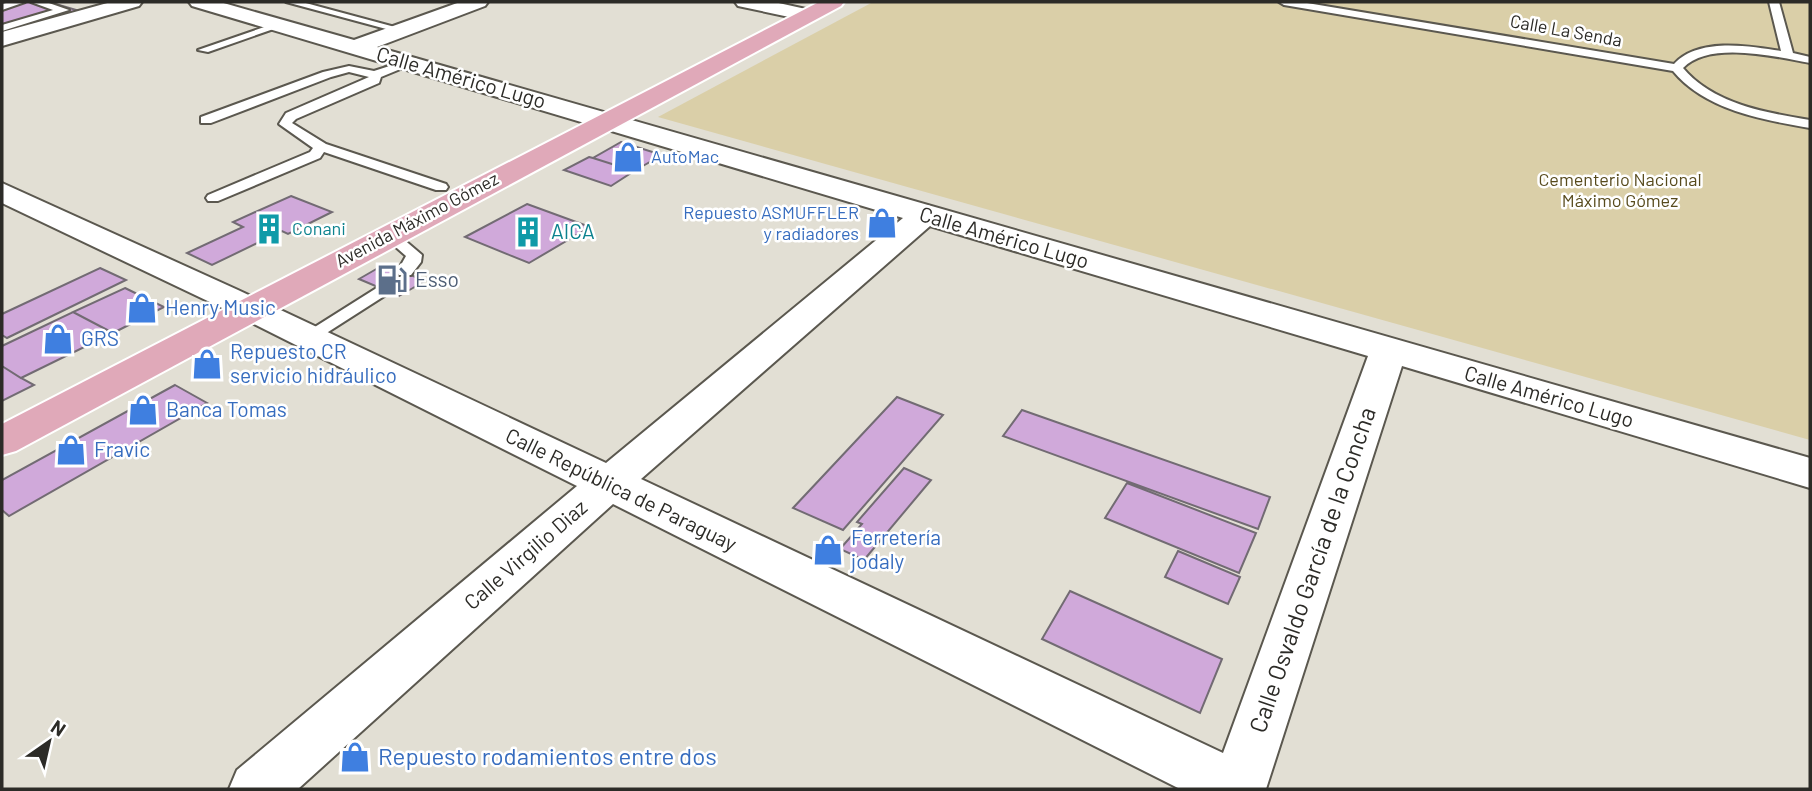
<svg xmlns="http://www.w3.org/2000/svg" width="1812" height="791" viewBox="0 0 1812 791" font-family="Barlow,sans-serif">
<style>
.green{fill:#dacfa8}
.building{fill:#d0a9da;stroke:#726b73;stroke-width:2}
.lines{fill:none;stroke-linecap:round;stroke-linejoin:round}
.service-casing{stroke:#5b584f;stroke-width:4}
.minor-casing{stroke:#5b584f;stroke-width:4}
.primary-casing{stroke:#fff;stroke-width:4}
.service{fill:#fff;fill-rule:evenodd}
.minor{fill:#fff;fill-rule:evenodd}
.primary{fill:#e0a9b9;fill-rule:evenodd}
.labels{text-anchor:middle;stroke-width:5;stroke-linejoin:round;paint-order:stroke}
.far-street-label{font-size:18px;fill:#2c2b27;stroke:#fff}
.far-shop-label{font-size:18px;fill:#366cbe;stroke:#fff;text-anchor:start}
.far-park-label{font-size:18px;fill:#574a1c;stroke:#fff}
.far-culture-label{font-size:18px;fill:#0d838f;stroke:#fff;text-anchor:start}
.street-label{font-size:21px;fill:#2c2b27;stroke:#fff}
.culture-label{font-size:21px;fill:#0d838f;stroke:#fff;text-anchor:start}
.service-label{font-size:21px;fill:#4e5e75;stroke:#fff;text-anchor:start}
.shop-label{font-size:21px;fill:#366cbe;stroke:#fff;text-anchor:start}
.near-street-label{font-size:24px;fill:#2c2b27;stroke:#fff}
.near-shop-label{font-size:24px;fill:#366cbe;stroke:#fff;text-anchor:start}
</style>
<rect width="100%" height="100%" fill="#e2dfd4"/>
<path class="green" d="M873,2H1810V440L658,117Z"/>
<path class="building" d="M7,2H49L83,12L2,35V3Z
M621,142L662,155L634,171L593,158Z
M589,157L593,158L634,171L611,186L564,170Z
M291,196L332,212L288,234L282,231L212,265L187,253L243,227L233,222Z
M527,204L590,227L529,263L465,237Z
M385,264L425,281L399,296L359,279Z
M100,268L126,280L7,338L2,335V314Z
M125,288L164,307L113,333L73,312Z
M73,312L113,333L21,378L2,366V346Z
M2,366L21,378L34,385L2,401Z
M175,385L207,403L9,516L2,510V480Z
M897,397L943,415L843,530L793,508Z
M1022,410L1270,497L1258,529L1003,436Z
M904,468L931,480L864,560L840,549L862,524L857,522Z
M1127,483L1256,533L1239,573L1105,518Z
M1178,551L1240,577L1228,604L1165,577Z
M1070,591L1222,659L1200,713L1042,639Z"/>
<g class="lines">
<g class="service-casing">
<path id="service" d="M10,2H25L2,10V4Z
M31,2H46L69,10L2,31V25L53,10Z
M286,2H302L406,30L401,33Z
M1279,2H1301L1674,64C1699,37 1749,46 1781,51L1769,2H1779L1793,53L1810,57V63C1777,57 1709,40 1683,68C1713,104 1767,113 1810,120V128C1763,120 1705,110 1673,71L1284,5Z
M276,23L285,25L208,52L198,50Z
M405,61L415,63L381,77L379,83L296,119L292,123L326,144L446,184L448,187L446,190H436L324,152L320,158L218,201H208L206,198L208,195L310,152L313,148L279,124L286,113L369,77L349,72L331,77L211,123H201V117L323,72L349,66L374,71Z
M390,230L395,232L422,255L421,262L411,275H399L397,272L406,256L382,235Z
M383,284L391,289L389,293L314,341H302L299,337Z"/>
</g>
<g class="minor-casing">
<path id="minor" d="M111,2H142L139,6L2,46V32Z
M189,2H220L354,40L460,2H488L485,6L377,47L1810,458V488L1402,366L1266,789H1180L613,504L298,789H229L237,770L577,486L214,304L2,203V183L238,290L606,463L903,218L192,6ZM930,226L1368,356L1223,753L641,479Z
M735,2H774L815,11L818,15L815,19L808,21L738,6Z"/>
</g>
<g class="primary-casing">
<path id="primary" d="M819,2H844L841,6L16,451L2,455V424Z"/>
</g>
<use href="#service" class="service"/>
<use href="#minor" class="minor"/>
<use href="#primary" class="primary"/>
</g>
<defs>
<g id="shop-bare" transform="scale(2.415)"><path d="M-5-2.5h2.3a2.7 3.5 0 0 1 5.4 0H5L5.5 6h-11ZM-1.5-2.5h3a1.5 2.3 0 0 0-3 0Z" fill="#3f7fe0" stroke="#fff" stroke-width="2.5" paint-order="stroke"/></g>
<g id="building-bare" transform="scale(2.415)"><path d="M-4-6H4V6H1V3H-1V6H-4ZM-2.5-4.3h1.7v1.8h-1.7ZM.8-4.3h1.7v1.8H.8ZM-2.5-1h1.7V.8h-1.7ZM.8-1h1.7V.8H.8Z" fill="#0f9aa8" stroke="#fff" stroke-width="2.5" paint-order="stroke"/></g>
<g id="fuel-bare" transform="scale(2.415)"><path d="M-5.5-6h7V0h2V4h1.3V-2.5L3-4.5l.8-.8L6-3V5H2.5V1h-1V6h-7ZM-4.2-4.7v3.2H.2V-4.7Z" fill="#5c6f8a" stroke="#fff" stroke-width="2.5" paint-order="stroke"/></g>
</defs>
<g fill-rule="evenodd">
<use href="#shop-bare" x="628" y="157"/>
<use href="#shop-bare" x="882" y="223"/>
<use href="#building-bare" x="269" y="229"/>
<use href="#building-bare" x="528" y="232"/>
<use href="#fuel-bare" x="392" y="280"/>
<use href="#shop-bare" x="142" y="308"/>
<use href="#shop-bare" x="58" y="339"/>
<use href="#shop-bare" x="207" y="364"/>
<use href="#shop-bare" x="143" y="410"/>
<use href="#shop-bare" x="71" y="450"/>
<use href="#shop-bare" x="828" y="550"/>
<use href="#shop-bare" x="355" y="757"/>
</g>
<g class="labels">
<g class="far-street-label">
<text transform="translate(1566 31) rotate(10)" y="6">Calle La Senda</text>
<text transform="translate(417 220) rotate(-28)" y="6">Avenida Máximo Gómez</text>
</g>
<g class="far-shop-label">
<text x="651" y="163">AutoMac</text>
<text x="859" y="219" text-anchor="end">Repuesto ASMUFFLER<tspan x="859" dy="21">y radiadores</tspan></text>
</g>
<g class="far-park-label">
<text x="1620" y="186">Cementerio Nacional<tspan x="1620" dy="21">Máximo Gómez</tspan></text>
</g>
<g class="far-culture-label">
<text x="292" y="235">Conani</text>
</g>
<g class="street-label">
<text transform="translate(461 78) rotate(16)" y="7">Calle Américo Lugo</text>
<text transform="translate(1004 238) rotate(16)" y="7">Calle Américo Lugo</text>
<text transform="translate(1549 397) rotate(16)" y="7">Calle Américo Lugo</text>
<text transform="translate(621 490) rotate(26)" y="7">Calle República de Paraguay</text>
<text transform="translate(526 555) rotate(-41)" y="7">Calle Virgilio Diaz</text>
</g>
<g class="culture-label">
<text x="551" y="239">AICA</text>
</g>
<g class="service-label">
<text x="415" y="287">Esso</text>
</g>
<g class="shop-label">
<text x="165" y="315">Henry Music</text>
<text x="81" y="346">GRS</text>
<text x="230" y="359">Repuesto CR<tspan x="230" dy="24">servicio hidráulico</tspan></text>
<text x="166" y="417">Banca Tomas</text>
<text x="94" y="457">Fravic</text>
<text x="851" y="545">Ferretería<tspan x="851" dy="24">jodaly</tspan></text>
</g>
<g class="near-street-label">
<text transform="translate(1313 570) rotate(-71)" y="8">Calle Osvaldo García de la Concha</text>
</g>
<g class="near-shop-label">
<text x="378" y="765">Repuesto rodamientos entre dos</text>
</g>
</g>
<rect width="1812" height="791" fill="none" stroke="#2c2b27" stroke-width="7"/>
<g transform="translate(49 742) rotate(34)" stroke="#ffffff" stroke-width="5" paint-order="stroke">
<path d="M0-5L12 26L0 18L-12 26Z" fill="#2c2b27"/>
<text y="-10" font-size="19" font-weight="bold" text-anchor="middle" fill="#2c2b27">N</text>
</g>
</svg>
